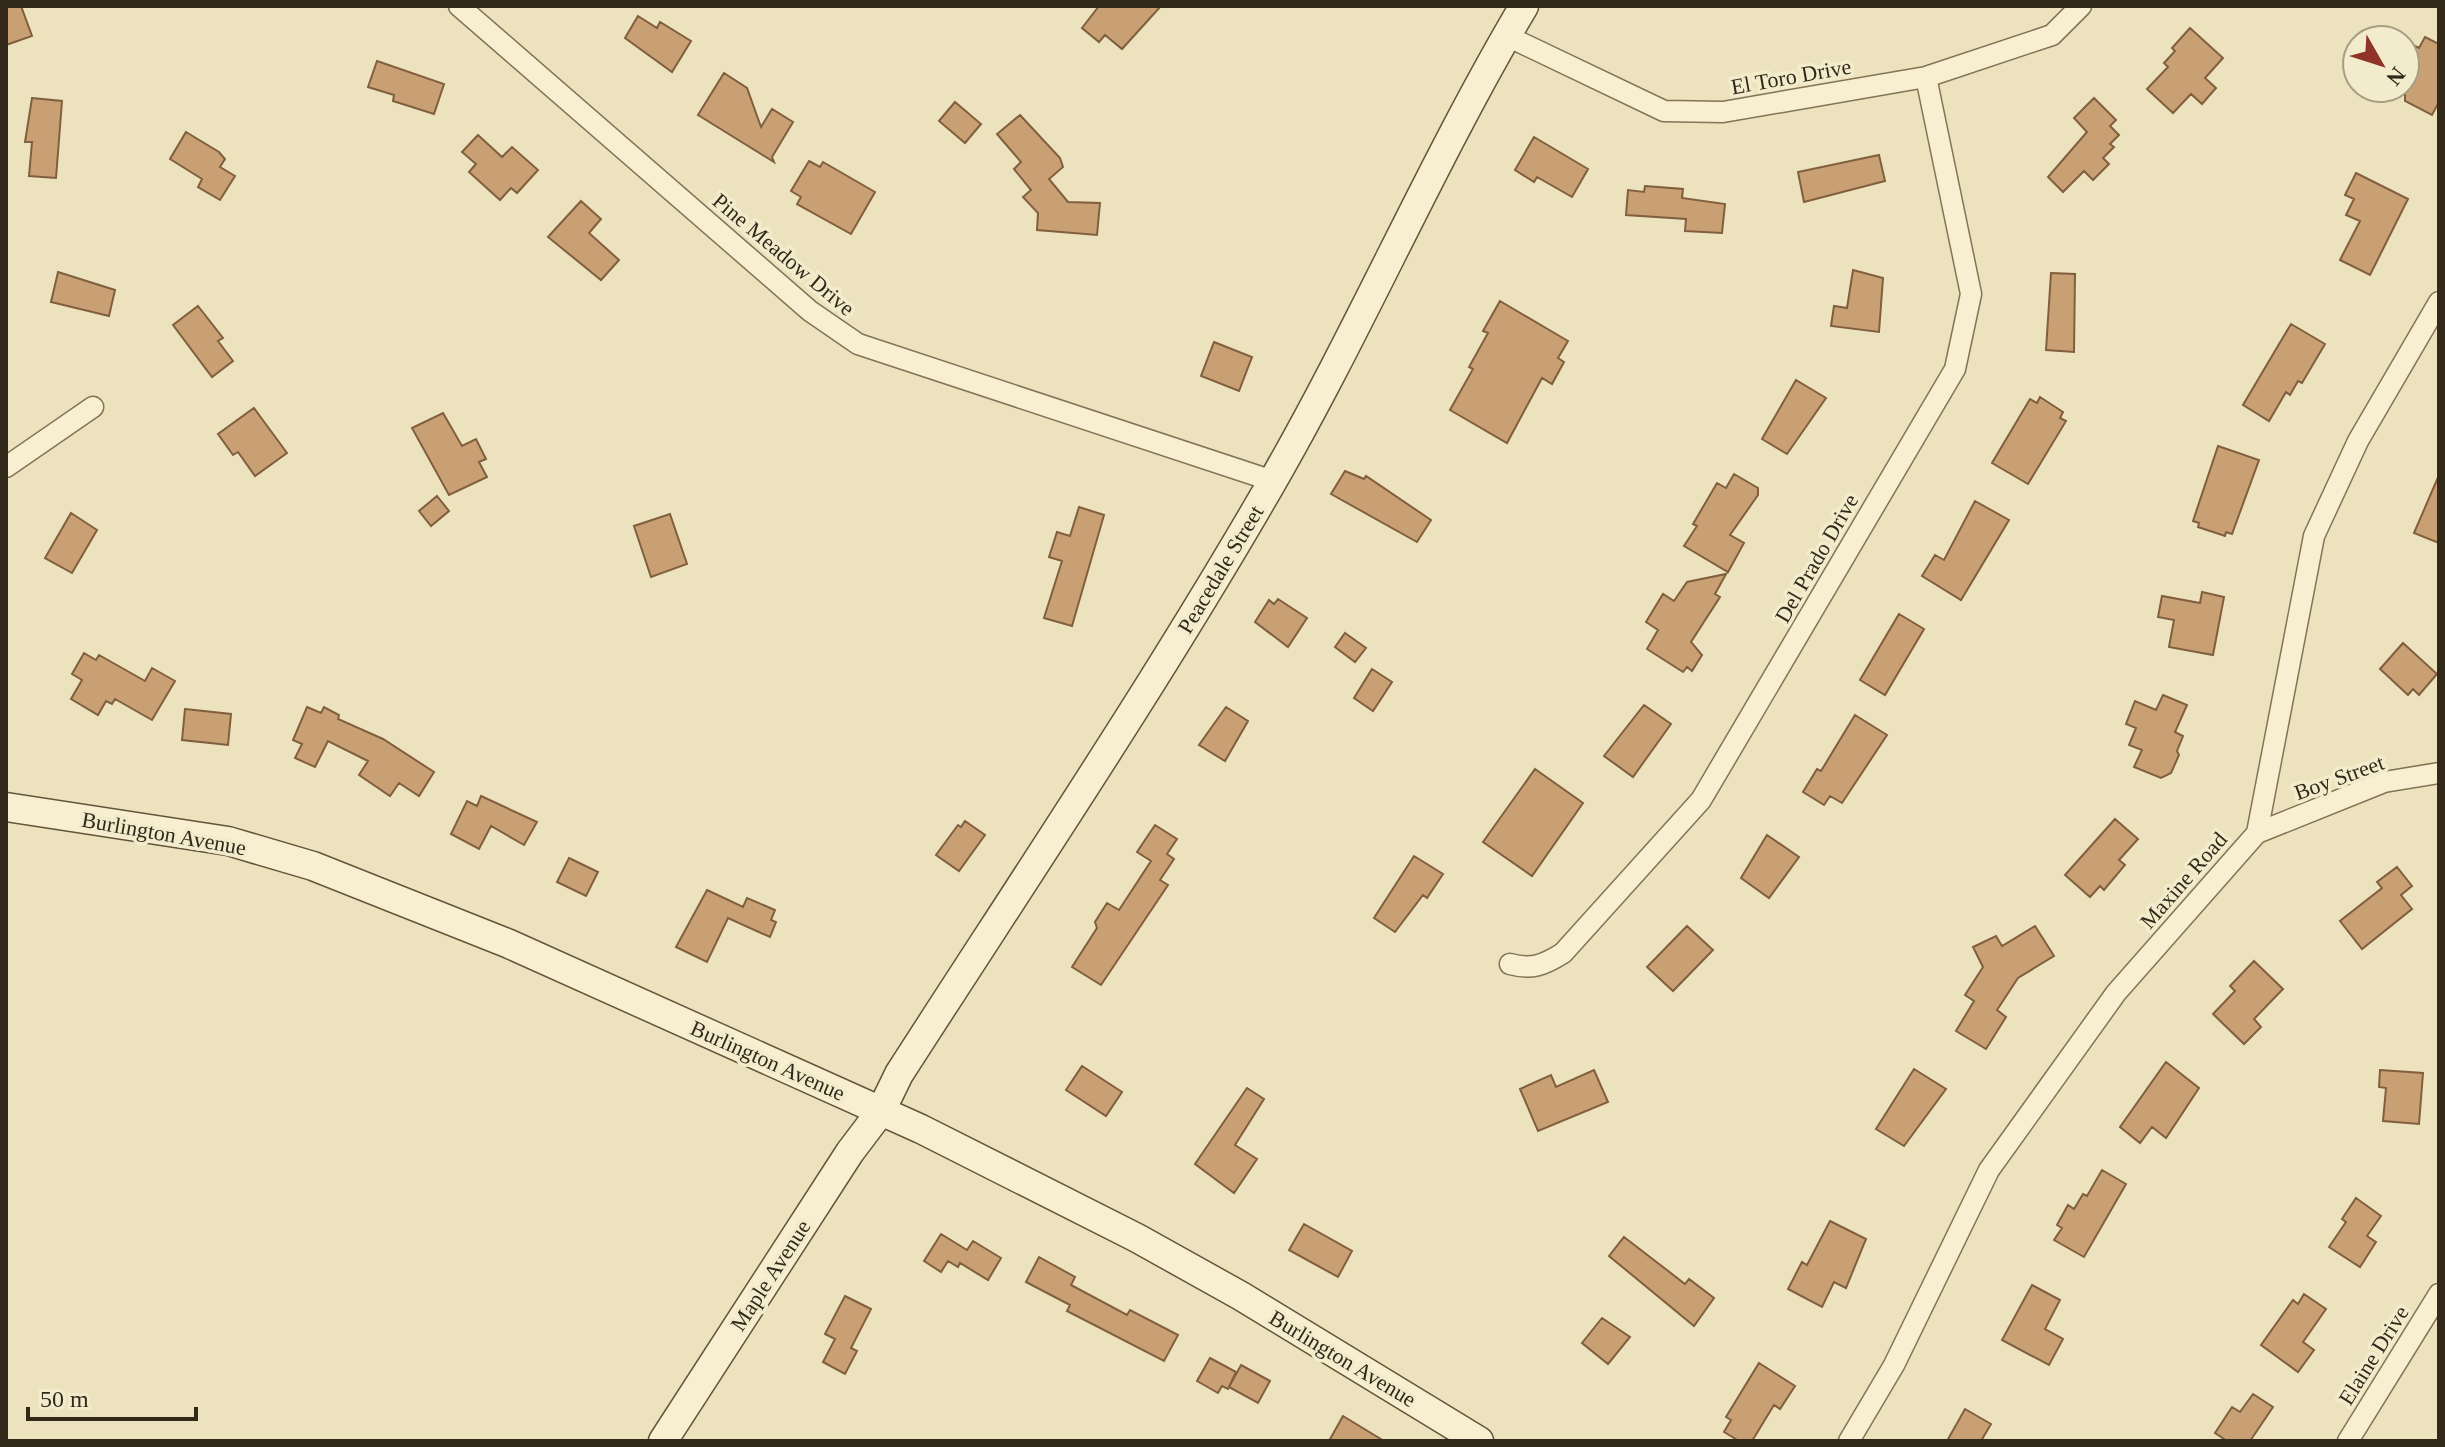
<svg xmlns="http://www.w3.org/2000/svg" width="2445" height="1447" viewBox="0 0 2445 1447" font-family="'Times New Roman',serif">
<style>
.building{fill:#c9a074;stroke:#815f3e;stroke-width:2}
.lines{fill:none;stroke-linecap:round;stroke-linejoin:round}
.street-casing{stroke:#837357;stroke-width:23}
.secondary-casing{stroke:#64543a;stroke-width:31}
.street{stroke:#f7efd0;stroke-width:20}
.secondary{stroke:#f7efd0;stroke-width:28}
.labels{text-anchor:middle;stroke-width:7;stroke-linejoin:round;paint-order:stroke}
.street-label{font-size:22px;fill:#32291b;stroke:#f3eccc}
</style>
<rect width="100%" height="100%" fill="#ece2bd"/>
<path class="building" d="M6,6H21L32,36L6,45Z
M1099,6H1161L1122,49L1105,35L1099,42L1082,28Z
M638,16L657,28L660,22L691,41L672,72L625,38Z
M2190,28L2223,58L2205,78L2216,88L2202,104L2191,94L2173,113L2147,89L2168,67L2164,63L2175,51L2172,48Z
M2425,37L2439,44V102L2432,115L2405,101V61L2413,45L2419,48Z
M377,61L444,84L434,114L393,101L394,95L368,87Z
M724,73L747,88L761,127L772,109L793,122L772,157L774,162L698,115Z
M32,98L62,101L56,178L29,176L32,142H25Z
M2094,98L2116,120L2110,126L2119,135L2110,144L2114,147L2103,158L2109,164L2093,180L2084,171L2063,192L2048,177L2087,132L2074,118Z
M955,102L981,124L965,143L939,121Z
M1020,115L1060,158L1063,167L1049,179L1068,202L1100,203L1097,235L1037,230L1038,213L1023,197L1031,190L1014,169L1021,162L997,134Z
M186,132L219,152L225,159L220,167L235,176L220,200L198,187L202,179L170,159Z
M478,135L502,157L512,147L538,170L517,193L511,188L500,200L469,172L476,164L462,152Z
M1534,137L1588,169L1572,197L1537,177L1534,182L1515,170Z
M1879,155L1885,181L1804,202L1798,172Z
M809,161L820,167L823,162L875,192L851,234L797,204L801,197L791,191Z
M2356,173L2408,199L2370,275L2340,260L2360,221L2346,215L2354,199L2345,195Z
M1645,186L1683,189L1682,198L1725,204L1722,233L1685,231L1686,219L1626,215L1628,190L1644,192Z
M581,201L601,219L589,233L619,260L601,280L548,237Z
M1853,270L1883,278L1879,332L1831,326L1834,306L1847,308Z
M58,272L115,290L109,316L51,302Z
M2051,273L2075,274L2074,352L2046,350Z
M1500,301L1568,341L1558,358L1564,362L1552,384L1542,378L1507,443L1450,410L1473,369L1469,367L1488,333L1483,331Z
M198,306L223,338L218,341L233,361L212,377L173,325Z
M2291,324L2325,344L2302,383L2298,381L2290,395L2286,392L2269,421L2243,405Z
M1214,342L1252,357L1239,391L1201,376Z
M1796,380L1826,398L1787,454L1762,439Z
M2040,397L2063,412L2060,418L2066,421L2028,484L1992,463L2030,399L2037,403Z
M254,408L287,453L255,476L238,452L233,455L218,434Z
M443,413L462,446L476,439L486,459L479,462L487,477L449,495L412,428Z
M2218,446L2259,460L2232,534L2226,532L2225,536L2198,527L2199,523L2193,521Z
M1345,471L1364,479L1366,476L1431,520L1417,542L1331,494Z
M1734,474L1758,488V495L1730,535L1744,543L1728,572L1684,546L1697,526L1693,524L1717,483L1726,488Z
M2439,475V543L2414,533Z
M437,496L449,511L431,526L419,511Z
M1975,501L2009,520L1961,600L1922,576L1935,555L1944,560Z
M1079,507L1104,515L1072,626L1044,618L1062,561L1049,557L1057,532L1070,536Z
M71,513L97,530L72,573L45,558Z
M670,514L687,564L651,577L634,526Z
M1726,574L1715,594L1720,597L1691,642L1702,655L1692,671L1687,667L1683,672L1647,649L1658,630L1646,622L1663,594L1674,601L1687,582Z
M2202,592L2224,597L2213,655L2169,647L2174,620L2158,617L2162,596L2200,603Z
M1278,599L1307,618L1288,647L1255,622L1269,600L1274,604Z
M1899,614L1924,629L1885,695L1860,680Z
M1345,633L1366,648L1355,662L1335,647Z
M2403,643L2437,674L2419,695L2413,689L2408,695L2380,669Z
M84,653L96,660L99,655L145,681L152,668L175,681L152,720L115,699L112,704L106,701L98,715L71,699L82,680L72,674Z
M1372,669L1392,682L1373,711L1354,698Z
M2163,695L2187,705L2175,732L2183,736L2177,751L2179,755L2171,773L2161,778L2134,767L2142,750L2129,745L2136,728L2126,724L2135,701L2156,710Z
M1644,705L1671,724L1633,777L1604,756Z
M307,707L321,713L324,707L339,715L338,719L383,739L434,772L419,796L399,783L390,796L359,775L368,761L328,741L315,767L295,758L302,744L293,740Z
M1226,707L1248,721L1225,761L1199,745Z
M185,709L231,714L228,745L182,740Z
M1855,715L1887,735L1842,803L1830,796L1824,805L1803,792L1817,769L1821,771Z
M1535,769L1583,803L1532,876L1483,842Z
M481,796L537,822L524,845L491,826L479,849L451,834L467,801L477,806Z
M2115,819L2138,839L2119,860L2125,865L2104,890L2100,886L2090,897L2065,875Z
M965,821L985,835L959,871L936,855L958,825L961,827Z
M1155,825L1177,839L1167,854L1174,859L1160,880L1168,885L1101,985L1072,967L1097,928L1095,922L1107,903L1119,910L1151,861L1137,852Z
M1767,835L1799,857L1769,898L1741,878Z
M1414,856L1443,874L1427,898L1423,895L1395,932L1374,918Z
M569,858L598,872L586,896L557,882Z
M2397,867L2412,886L2401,895L2412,909L2362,949L2340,921L2382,888L2377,882Z
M707,890L743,907L747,898L775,910L771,920L776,922L770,937L728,918L707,962L676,947Z
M1687,926L1713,950L1673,991L1647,967Z
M2035,926L2054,956L2018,978L1997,1010L2006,1017L1986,1049L1956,1031L1974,1001L1965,995L1983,967L1973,947L1996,936L2002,946Z
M2254,961L2283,989L2254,1019L2261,1027L2244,1044L2213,1014L2235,991L2230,986Z
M2166,1062L2199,1088L2166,1138L2152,1127L2140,1143L2120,1127Z
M1082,1066L1122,1092L1106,1116L1066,1090Z
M1914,1069L1946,1089L1904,1146L1876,1129Z
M1594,1070L1608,1102L1538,1131L1520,1089L1551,1075L1556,1087Z
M2380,1070L2423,1073L2419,1124L2383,1121L2386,1088L2379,1087Z
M1247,1088L1264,1099L1235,1145L1257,1159L1234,1193L1195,1164Z
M2102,1170L2126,1184L2084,1257L2054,1240L2062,1228L2057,1225L2068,1205L2074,1209L2083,1194L2087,1196Z
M2356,1198L2381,1216L2367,1236L2376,1242L2360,1267L2329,1247L2346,1222L2342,1219Z
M1830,1221L1866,1239L1846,1288L1834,1282L1822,1307L1788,1289L1802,1262L1807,1265Z
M1304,1224L1352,1251L1338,1277L1289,1250Z
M941,1234L967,1250L973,1241L1001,1258L988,1280L960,1263L958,1267L948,1261L941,1272L924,1261Z
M1624,1237L1685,1284L1689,1279L1714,1298L1694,1326L1609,1256Z
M1039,1257L1075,1277L1071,1285L1127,1315L1130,1310L1178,1335L1164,1361L1067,1311L1070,1305L1026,1282Z
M2032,1285L2060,1300L2045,1329L2063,1339L2049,1365L2002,1340Z
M2304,1294L2326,1309L2303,1342L2314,1350L2298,1372L2261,1345L2293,1300L2298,1304Z
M845,1296L871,1309L851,1348L857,1351L845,1374L823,1362L835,1339L825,1334Z
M1602,1318L1630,1337L1608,1364L1582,1343Z
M1210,1358L1236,1372L1228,1389L1222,1386L1218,1393L1197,1381Z
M1759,1363L1795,1386L1780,1409L1774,1405L1752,1441H1739L1724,1432L1731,1420L1726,1417Z
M1241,1365L1270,1381L1258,1403L1229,1387Z
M2253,1394L2273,1407L2250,1441H2227L2215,1433L2232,1407L2240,1412Z
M1965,1409L1991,1424L1981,1441H1947Z
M1343,1416L1384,1441H1329Z"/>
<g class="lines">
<g class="street-casing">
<path id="street" d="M459,6L810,311L858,344L1273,481
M1507,36L1664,111L1723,112L1926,77L2052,35L2081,6
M6,467L93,407
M2257,833L2384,782L2439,773
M1510,964C1532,970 1544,965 1563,953L1701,800L1955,369L1971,294L1926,77
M1849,1441L1894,1365L1989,1170L2116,993L2257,833L2314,536L2358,441L2439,302
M2348,1441L2439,1294"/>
</g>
<g class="secondary-casing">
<path id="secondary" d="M6,807L228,841L313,866L507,943L921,1129L1137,1238L1241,1296L1479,1441
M663,1441L850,1152L881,1111L899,1074C1025,878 1155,685 1271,484C1361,328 1432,161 1524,6"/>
</g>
<use href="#street" class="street"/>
<use href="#secondary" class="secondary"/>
</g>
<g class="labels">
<g class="street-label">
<text transform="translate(1791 76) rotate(-10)" y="8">El Toro Drive</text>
<text transform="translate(784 254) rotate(40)" y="8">Pine Meadow Drive</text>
<text transform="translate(1816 558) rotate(-60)" y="8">Del Prado Drive</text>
<text transform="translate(1220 569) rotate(-59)" y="8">Peacedale Street</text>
<text transform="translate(2339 777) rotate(-20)" y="8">Boy Street</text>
<text transform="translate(164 833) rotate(10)" y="8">Burlington Avenue</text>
<text transform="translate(2183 880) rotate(-49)" y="8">Maxine Road</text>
<text transform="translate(768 1060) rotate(24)" y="8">Burlington Avenue</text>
<text transform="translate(770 1275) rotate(-57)" y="8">Maple Avenue</text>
<text transform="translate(2373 1355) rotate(-58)" y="8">Elaine Drive</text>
<text transform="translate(1343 1358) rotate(31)" y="8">Burlington Avenue</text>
</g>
</g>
<rect width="2445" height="1447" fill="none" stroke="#32291b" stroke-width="16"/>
<g transform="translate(2381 64) rotate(129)"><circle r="38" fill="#f3eccc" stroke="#a69e85" stroke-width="2"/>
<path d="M0-6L14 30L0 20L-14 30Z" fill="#903329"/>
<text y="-12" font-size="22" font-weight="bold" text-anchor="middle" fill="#32291b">N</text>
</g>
<path d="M28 1407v12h168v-12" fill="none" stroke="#32291b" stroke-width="4"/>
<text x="40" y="1407" font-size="24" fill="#32291b" stroke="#f3eccc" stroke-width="6" paint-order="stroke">50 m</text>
</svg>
